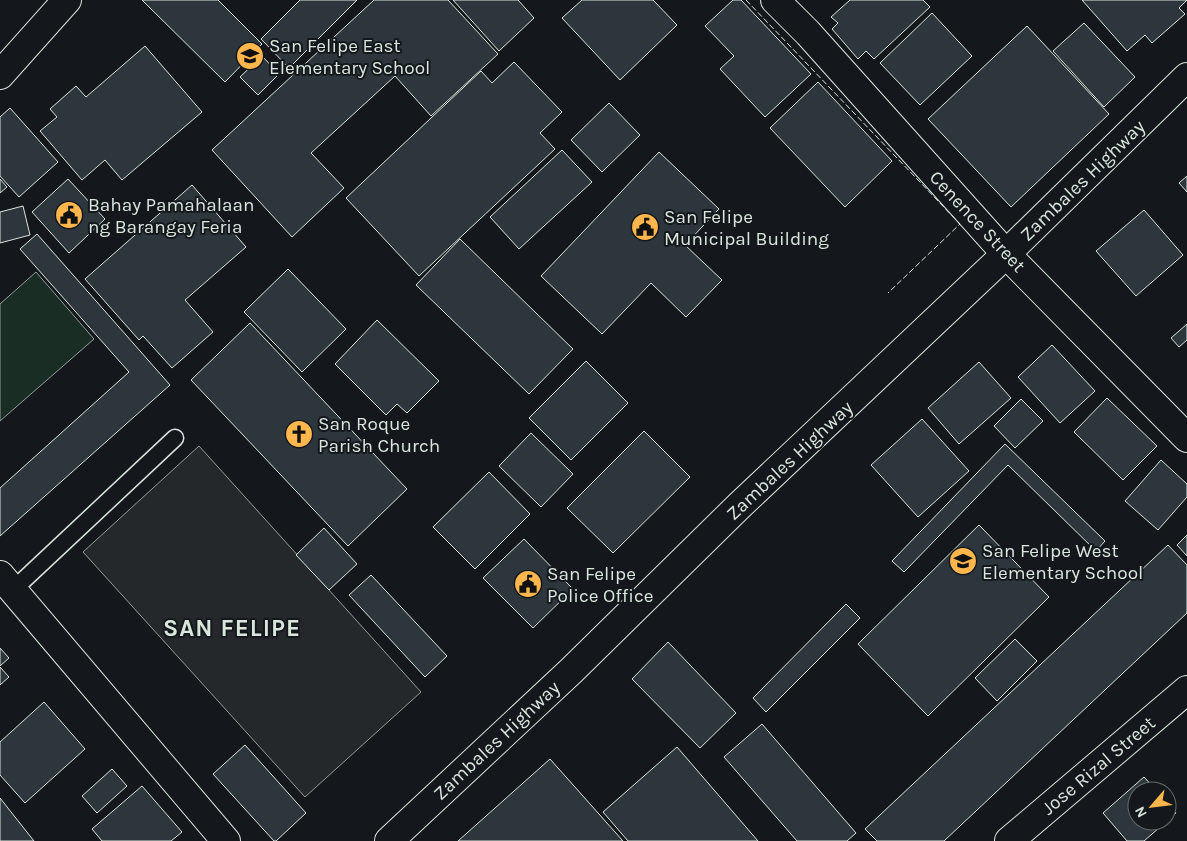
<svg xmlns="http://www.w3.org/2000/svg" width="1187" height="841" viewBox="0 0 1187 841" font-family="Karla,sans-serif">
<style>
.green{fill:#1a2d24;stroke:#939e99}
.parking{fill:#24282b;stroke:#939e99}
.building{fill:#2c363c;stroke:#d8e6dc}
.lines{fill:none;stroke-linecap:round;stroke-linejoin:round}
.lane-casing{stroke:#d8e6dc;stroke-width:19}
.street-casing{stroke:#d8e6dc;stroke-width:30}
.secondary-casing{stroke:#d8e6dc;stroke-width:30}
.primary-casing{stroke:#d8e6dc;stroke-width:30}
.lane{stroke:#14181c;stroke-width:16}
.street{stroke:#14181c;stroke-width:28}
.secondary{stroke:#14181c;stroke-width:28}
.primary{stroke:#14181c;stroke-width:28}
.fence{stroke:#d8e6dc;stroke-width:1;stroke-dasharray:6 2.5;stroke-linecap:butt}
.labels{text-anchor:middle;stroke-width:4;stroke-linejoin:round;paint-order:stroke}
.poi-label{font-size:19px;fill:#d8e6dc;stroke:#14181c;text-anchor:start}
.street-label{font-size:19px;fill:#d8e6dc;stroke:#14181c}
.district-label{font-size:24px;font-weight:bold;letter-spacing:1px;fill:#d8e6dc;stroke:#14181c}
</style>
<rect width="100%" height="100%" fill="#14181c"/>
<path class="green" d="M36,272L94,339L0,421V304Z"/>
<path class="parking" d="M199,446L421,692L305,797L83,552Z"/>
<path class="building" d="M142,0H218L262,44L225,82Z
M300,0H357L289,68L261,39Z
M374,0H448L498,54L431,116L395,76L311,153L344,188L292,237L212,150Z
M453,0H518L534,18L499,51Z
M582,0H653L677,25L620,80L562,18Z
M733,0H741L811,74L765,117L720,69L734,56L705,26Z
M850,0H923L930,7L874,59L866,51L858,59L832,29L838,23L831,17Z
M1082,0H1187L1179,8L1185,14L1152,43L1145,35L1127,51Z
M932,13L972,56L920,105L880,63Z
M1084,23L1135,77L1104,107L1053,51Z
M1027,26L1109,114L1011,207L928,119Z
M145,46L202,112L122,180L105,160L82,180L40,131L57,117L50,109L76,86L86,97Z
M262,56L279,74L258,95L240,77Z
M514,62L562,112L540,133L555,149L419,276L346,198L481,71L492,83Z
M818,82L892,161L845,207L770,128Z
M609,103L640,135L602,172L571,140Z
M10,108L58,162L19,197L0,176V117Z
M562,150L592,182L519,249L490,217Z
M659,152L719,209L685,245L722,280L686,317L651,283L602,334L541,276Z
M1187,176V192L1179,183Z
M0,179L7,187L0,193Z
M68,179L105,219L69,253L32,212Z
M192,185L246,247L185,300L213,332L172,368L143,336L139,340L85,279Z
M23,206L30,235L0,243V212Z
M1144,210L1183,255L1136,296L1096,251Z
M37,234L170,385L0,536V488L129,372L20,249Z
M460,239L573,349L529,394L416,285Z
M288,269L346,329L302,372L244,312Z
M377,320L439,381L407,413L397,404L386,415L335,364Z
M250,323L407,489L348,546L191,380Z
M1187,324V340L1179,347L1171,338Z
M1052,345L1095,391L1060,423L1018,377Z
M586,361L628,403L571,460L529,418Z
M979,362L1011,398L959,444L928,408Z
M1107,398L1157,446L1123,480L1074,432Z
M1021,399L1043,421L1015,448L994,426Z
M922,419L969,471L918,517L871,465Z
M644,431L690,477L613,553L567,508Z
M531,433L573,474L541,507L499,466Z
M1005,444L1105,541L1096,551L1008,465L904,572L892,561Z
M1161,460L1187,484V497L1158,530L1125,501Z
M489,472L530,514L475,569L433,527Z
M979,525L1049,597L928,716L858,644Z
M324,528L357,564L329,590L296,555Z
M1187,535V556L1177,545Z
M524,539L573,589L533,628L483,578Z
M1168,545L1187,565V613L944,841H877L865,829Z
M371,575L447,656L425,677L349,595Z
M846,604L860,618L766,712L753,698Z
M1015,639L1037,661L997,701L975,678Z
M668,642L736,713L700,748L632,679Z
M0,648L9,658L0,666Z
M0,667L9,677L0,685Z
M44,702L85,749L25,803L0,775V742Z
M762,724L856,833L847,841H797L724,757Z
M245,745L306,813L276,841H274L213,774Z
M677,747L758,841H628L603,812Z
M550,759L623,841H458Z
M112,769L127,786L97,813L82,796Z
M1144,777L1157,791H1137V821H1167L1144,841H1127L1103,813Z
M142,786L182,832L171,841H102L92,829Z
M0,798L34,841H0Z
M1167,802L1176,813L1167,821Z"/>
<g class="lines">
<g class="lane-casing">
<path id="lane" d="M13,590L175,438"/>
</g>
<g class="street-casing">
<path id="street" d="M0,75L67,0
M0,575L226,841"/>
</g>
<g class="secondary-casing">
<path id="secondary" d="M775,0L808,33L1006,254L1187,438
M1009,841L1187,690"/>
</g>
<g class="primary-casing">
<path id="primary" d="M389,841L571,671L739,506L1006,254L1187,77"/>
</g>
<use href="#lane" class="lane"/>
<use href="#street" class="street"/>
<use href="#secondary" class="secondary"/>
<use href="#primary" class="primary"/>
<path class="fence" d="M746,0L960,224L888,293"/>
</g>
<defs>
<g id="school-disc" transform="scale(1.4375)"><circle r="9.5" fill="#ffb74d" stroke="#14181c"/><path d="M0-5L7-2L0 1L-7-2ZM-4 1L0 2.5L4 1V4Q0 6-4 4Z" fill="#111"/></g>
<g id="civic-disc" transform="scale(1.4375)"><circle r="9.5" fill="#ffb74d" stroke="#14181c"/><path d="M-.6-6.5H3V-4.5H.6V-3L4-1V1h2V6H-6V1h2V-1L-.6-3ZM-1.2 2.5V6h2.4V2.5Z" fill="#111"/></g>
<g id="church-disc" transform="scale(1.4375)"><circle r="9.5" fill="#ffb74d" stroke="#14181c"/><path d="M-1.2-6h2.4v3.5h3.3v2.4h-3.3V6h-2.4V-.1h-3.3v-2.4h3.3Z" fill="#111"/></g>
</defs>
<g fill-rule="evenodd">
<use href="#school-disc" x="250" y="56"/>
<use href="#civic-disc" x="69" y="215"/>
<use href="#civic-disc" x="645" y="227"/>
<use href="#church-disc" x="299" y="434"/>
<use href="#school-disc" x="963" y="561"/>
<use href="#civic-disc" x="528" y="584"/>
</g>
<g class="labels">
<g class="poi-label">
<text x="269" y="52">San Felipe East<tspan x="269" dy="22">Elementary School</tspan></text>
<text x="88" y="211">Bahay Pamahalaan<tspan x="88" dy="22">ng Barangay Feria</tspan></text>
<text x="664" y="223">San Felipe<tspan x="664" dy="22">Municipal Building</tspan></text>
<text x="318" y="430">San Roque<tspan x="318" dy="22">Parish Church</tspan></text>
<text x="982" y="557">San Felipe West<tspan x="982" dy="22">Elementary School</tspan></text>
<text x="547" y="580">San Felipe<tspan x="547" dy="22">Police Office</tspan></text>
</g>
<g class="street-label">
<text transform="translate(1082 180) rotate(-44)" y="7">Zambales Highway</text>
<text transform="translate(978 221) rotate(47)" y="7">Cenence Street</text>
<text transform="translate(789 460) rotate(-43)" y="7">Zambales Highway</text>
<text transform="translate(496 740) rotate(-43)" y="7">Zambales Highway</text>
<text transform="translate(1098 765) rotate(-40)" y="7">Jose Rizal Street</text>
</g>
<g class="district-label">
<text x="232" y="636">SAN FELIPE</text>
</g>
</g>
<g transform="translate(1152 806) rotate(242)"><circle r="24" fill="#14181c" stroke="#626a69"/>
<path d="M0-4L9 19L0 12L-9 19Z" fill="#ffb74d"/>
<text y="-8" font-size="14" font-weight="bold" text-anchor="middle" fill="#d8e6dc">N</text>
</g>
</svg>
